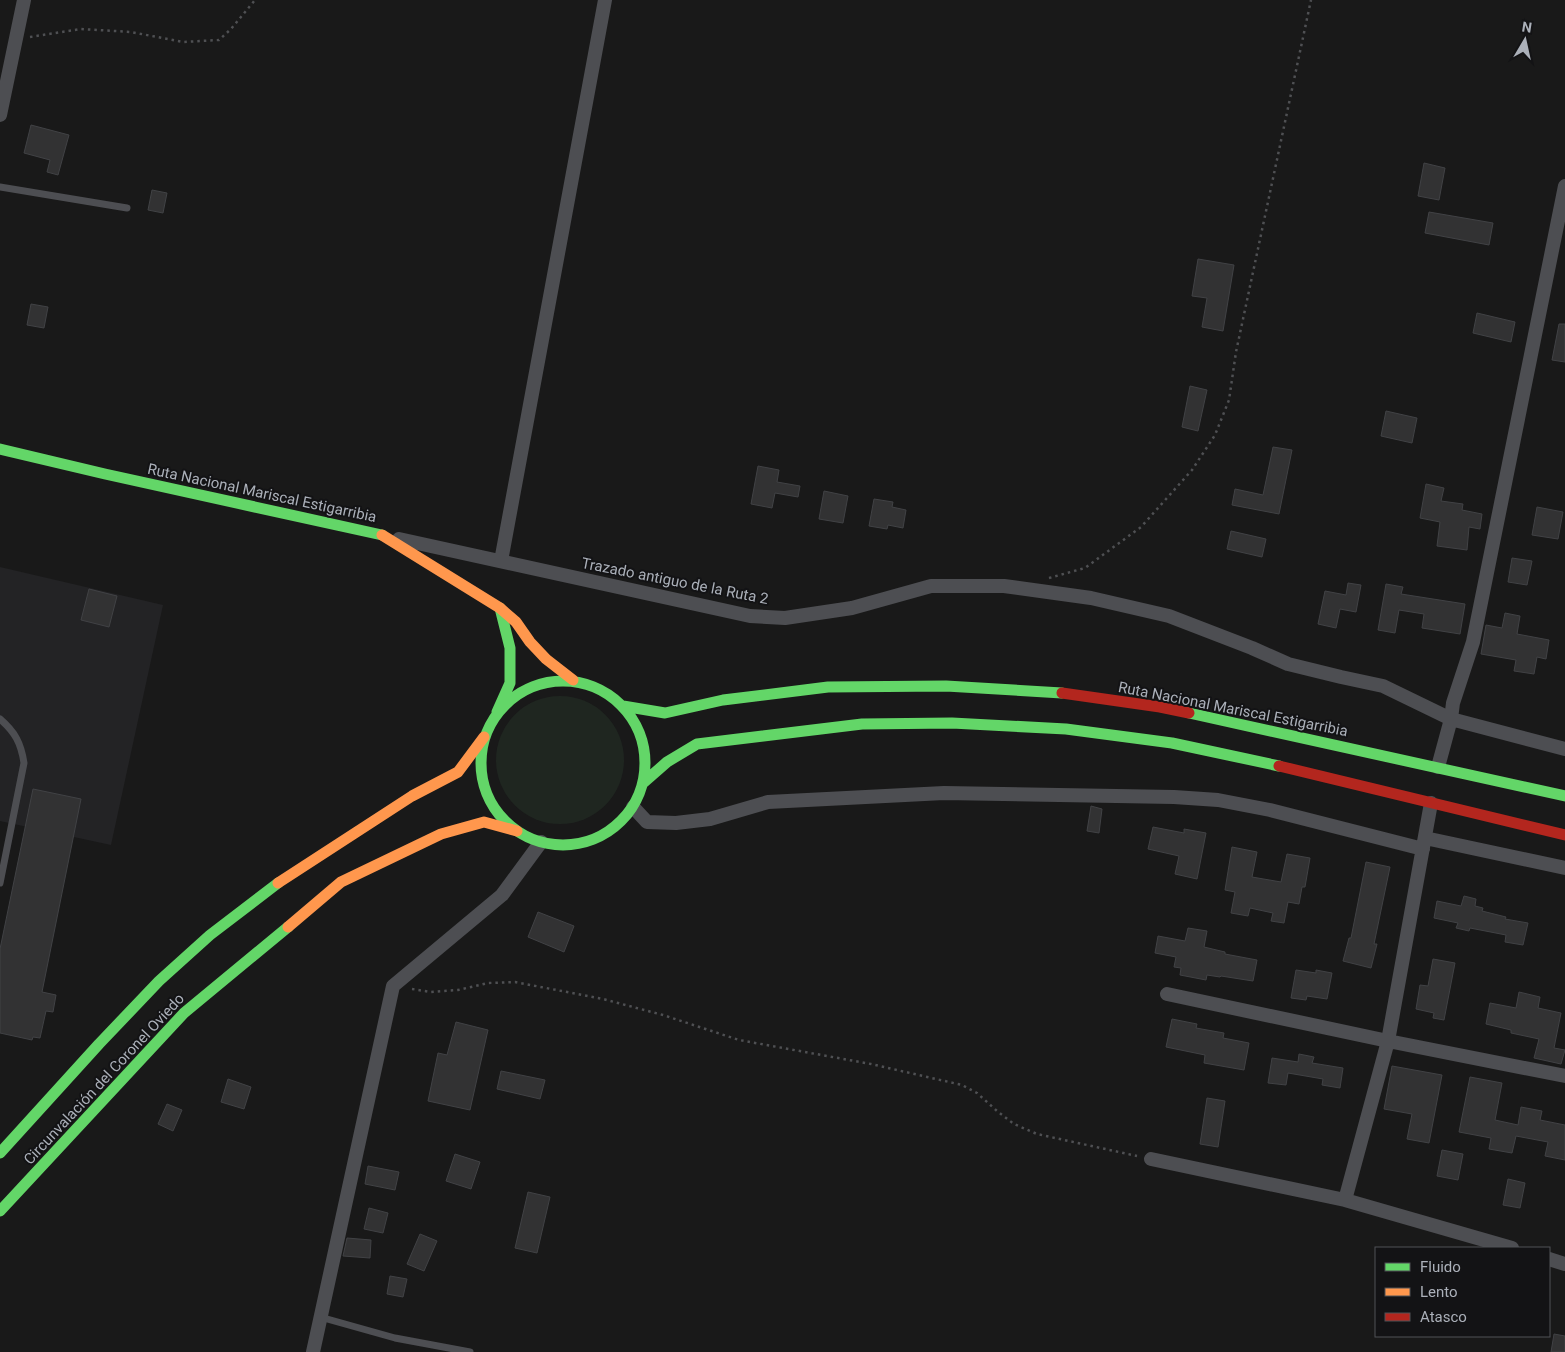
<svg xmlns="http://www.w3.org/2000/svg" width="1565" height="1352" viewBox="0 0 1565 1352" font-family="Roboto,sans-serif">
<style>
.built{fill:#232325}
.green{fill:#1f2620}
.building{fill:#323233;stroke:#414245}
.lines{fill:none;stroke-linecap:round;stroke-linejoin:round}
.path{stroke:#4f5053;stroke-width:2.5;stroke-dasharray:2.5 4;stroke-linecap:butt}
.lane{stroke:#4d4e52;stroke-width:7}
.street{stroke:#4d4e52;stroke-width:14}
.fast{stroke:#63d668;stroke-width:11}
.slow{stroke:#ff974d;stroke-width:11}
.jam{stroke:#b3261e;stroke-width:11}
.labels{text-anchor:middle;stroke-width:4;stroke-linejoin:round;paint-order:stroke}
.street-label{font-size:15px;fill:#abb0b9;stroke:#131315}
</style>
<rect width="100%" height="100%" fill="#191919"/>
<path class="built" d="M0,567L163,605L111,845L0,821Z"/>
<path class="green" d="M496 760a64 64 0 1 1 128 0a64 64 0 1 1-128 0Z"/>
<path class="building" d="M31,125L69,135L58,175L47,172L50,160L24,153Z
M1424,163L1445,168L1439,200L1418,196Z
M152,190L167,193L163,213L148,210Z
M1429,212L1493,223L1489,245L1425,233Z
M1198,259L1234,265L1223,331L1202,327L1207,298L1192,296Z
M31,304L48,307L44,328L27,325Z
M1477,313L1515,322L1511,342L1473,333Z
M1559,324H1565V362L1552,360Z
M1190,386L1207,390L1198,431L1182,427Z
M1386,411L1417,418L1412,443L1381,436Z
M1273,447L1292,450L1279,514L1232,505L1235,489L1263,495Z
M758,466L779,470L777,482L800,486L798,497L775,493L772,508L751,504Z
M1426,484L1444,488L1441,501L1463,504L1462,510L1482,514L1480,529L1469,527L1467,550L1437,546L1440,522L1420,518Z
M824,491L848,496L843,523L819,519Z
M874,499L893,502L892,507L906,510L903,528L888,525L887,529L869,526Z
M1537,507L1563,512L1558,539L1532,535Z
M1231,531L1266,539L1262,557L1227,549Z
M1512,558L1532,561L1527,585L1508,582Z
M1348,583L1361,585L1356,612L1340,609L1336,628L1318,624L1325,591L1346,595Z
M1386,584L1403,587L1401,594L1465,604L1460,634L1422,628L1424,614L1399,610L1395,633L1378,630Z
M89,589L117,596L109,627L81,620Z
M1505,613L1520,616L1517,634L1549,640L1546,659L1537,657L1534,674L1514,671L1516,660L1481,654L1486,625L1502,628Z
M33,789L81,799L42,992L56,995L53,1012L46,1011L40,1038L33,1037L32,1040L0,1033V949Z
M1091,806L1102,809L1099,833L1087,831Z
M1153,827L1184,833V829L1206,833L1197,879L1175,874L1179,856L1148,849Z
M1232,847L1257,852L1252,877L1281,882L1287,854L1310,858L1305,887H1302L1299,904L1288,902L1284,923L1271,921L1273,913L1250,908L1248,916L1231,913L1235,892L1225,890Z
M1366,862L1390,867L1374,944H1377L1371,968L1343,961L1349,938H1351Z
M1464,896L1476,899L1475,906L1483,908L1482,911L1506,917L1505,919L1528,923L1523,945L1505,942L1506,935L1470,928L1469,931L1456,928L1458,923L1434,918L1437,901L1461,906Z
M538,912L574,926L564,952L528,937Z
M1188,928L1207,931L1204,947L1225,952V954L1257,960L1253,981L1221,976L1220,977L1207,975L1206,980L1180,975L1181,968L1174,967L1176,957L1155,953L1158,936L1185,941Z
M1433,959L1455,963L1444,1020L1433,1018L1434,1013L1416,1009L1420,985L1428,986Z
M1296,970L1316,973V970L1332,973L1327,999L1307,996L1306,1000L1291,998Z
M1519,992L1540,997L1538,1008L1561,1013L1554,1048L1565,1050L1561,1064L1534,1058L1539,1039L1511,1033V1030L1486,1024L1490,1003L1516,1008Z
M1172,1019L1197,1024L1196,1028L1224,1033L1223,1038L1249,1043L1244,1070L1204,1063L1205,1055L1166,1047Z
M456,1022L488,1030L470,1110L428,1101L438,1053L447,1055Z
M1299,1054L1314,1057L1312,1063L1343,1068L1340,1088L1322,1085L1323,1079L1288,1073L1286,1085L1268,1083L1272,1058L1298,1062Z
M1392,1066L1442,1075L1429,1143L1407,1139L1412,1114L1384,1109Z
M501,1071L545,1080L540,1099L497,1089Z
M1470,1077L1502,1083L1495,1120L1518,1125L1521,1107L1542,1111L1540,1120L1565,1125V1160L1545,1156L1548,1142L1516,1136L1512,1153L1489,1149L1491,1138L1459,1132Z
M228,1079L251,1087L244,1109L221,1102Z
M1207,1098L1225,1101L1218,1147L1200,1144Z
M167,1104L182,1110L173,1131L158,1124Z
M1442,1150L1463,1154L1458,1180L1437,1176Z
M455,1154L480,1162L471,1189L446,1181Z
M368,1166L399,1172L395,1190L365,1184Z
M1508,1179L1525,1183L1520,1208L1503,1205Z
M528,1192L550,1197L537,1253L515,1248Z
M369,1208L388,1213L383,1233L364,1229Z
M420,1234L437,1241L424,1271L407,1264Z
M347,1238L371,1240L370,1258L343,1256Z
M390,1276L407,1279L403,1297L387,1294Z
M1554,1334L1565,1336V1352H1551Z"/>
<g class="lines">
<path class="path" d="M30,37L81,29L131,32L183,42L219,40L231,29L255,0
M1049,578L1085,568L1141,527L1192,470L1215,435L1229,400L1236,352L1311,0
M412,989L431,992L458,990L488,983L515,982L603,999L663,1015L739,1040L871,1064L962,1085L977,1093L997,1111L1014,1124L1037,1134L1137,1156"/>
<path class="lane" d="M0,187L127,208
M0,719C15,732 21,743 24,763L0,883
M320,1317L395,1338L470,1352"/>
<path class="street" d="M0,115L24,0
M399,539L750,616L785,618L852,608L931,586H1004L1091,598L1169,616L1252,648L1288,664L1341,677L1383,686L1451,719L1565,749
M501,561L605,0
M1438,767L1451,719L1453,703L1473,642L1565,186
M633,807L647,822L676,823L710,819L768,802L944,793L1174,797L1218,800L1270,810L1423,849
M1425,838L1565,868
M1167,994L1388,1041L1565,1076
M1151,1159L1345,1200L1512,1248
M1345,1200L1388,1041L1431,803
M1549,1259L1565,1264
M313,1352L393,986L502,895L541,842"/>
<path class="fast" d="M0,449L105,474L382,535
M481 763a82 82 0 1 1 164 0a82 82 0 1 1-164 0Z
M623,706L665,713L723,700L828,687L946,686L1062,693
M497,712L510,683V648L500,608
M1189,713L1565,796
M643,783L667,762L697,744L862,724L952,723L1066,729L1172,743L1279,766
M0,1153L99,1044L159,981L210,935L278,883
M0,1211L184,1013L288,927"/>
<path class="slow" d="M382,535L500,608L516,622L530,642L546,659L573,680
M278,883L412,796L458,772L484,737
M288,927L341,882L441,834L484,822L517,831"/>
<path class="jam" d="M1062,693L1160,707L1189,713
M1279,766L1565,835"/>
</g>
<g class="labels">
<g class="street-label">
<text transform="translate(262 493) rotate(12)" y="5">Ruta Nacional Mariscal Estigarribia</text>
<text transform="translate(675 581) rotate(11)" y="5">Trazado antiguo de la Ruta 2</text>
<text transform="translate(1233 709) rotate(11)" y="5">Ruta Nacional Mariscal Estigarribia</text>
<text transform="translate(104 1079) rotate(-47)" y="5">Circunvalación del Coronel Oviedo</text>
</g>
</g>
<rect x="1375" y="1247" width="175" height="90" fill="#131315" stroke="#505257"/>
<rect x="1385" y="1263" width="25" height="8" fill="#63d668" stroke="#505257"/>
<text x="1420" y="1272" font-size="15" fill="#abb0b9">Fluido</text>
<rect x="1385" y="1288" width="25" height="8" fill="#ff974d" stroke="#505257"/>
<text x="1420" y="1297" font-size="15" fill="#abb0b9">Lento</text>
<rect x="1385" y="1313" width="25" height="8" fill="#b3261e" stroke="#505257"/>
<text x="1420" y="1322" font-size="15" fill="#abb0b9">Atasco</text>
<g transform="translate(1525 40) rotate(9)" stroke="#131315" stroke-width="4" paint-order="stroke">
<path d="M0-4L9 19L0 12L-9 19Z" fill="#abb0b9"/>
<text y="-8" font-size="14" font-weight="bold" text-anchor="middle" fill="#abb0b9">N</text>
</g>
</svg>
